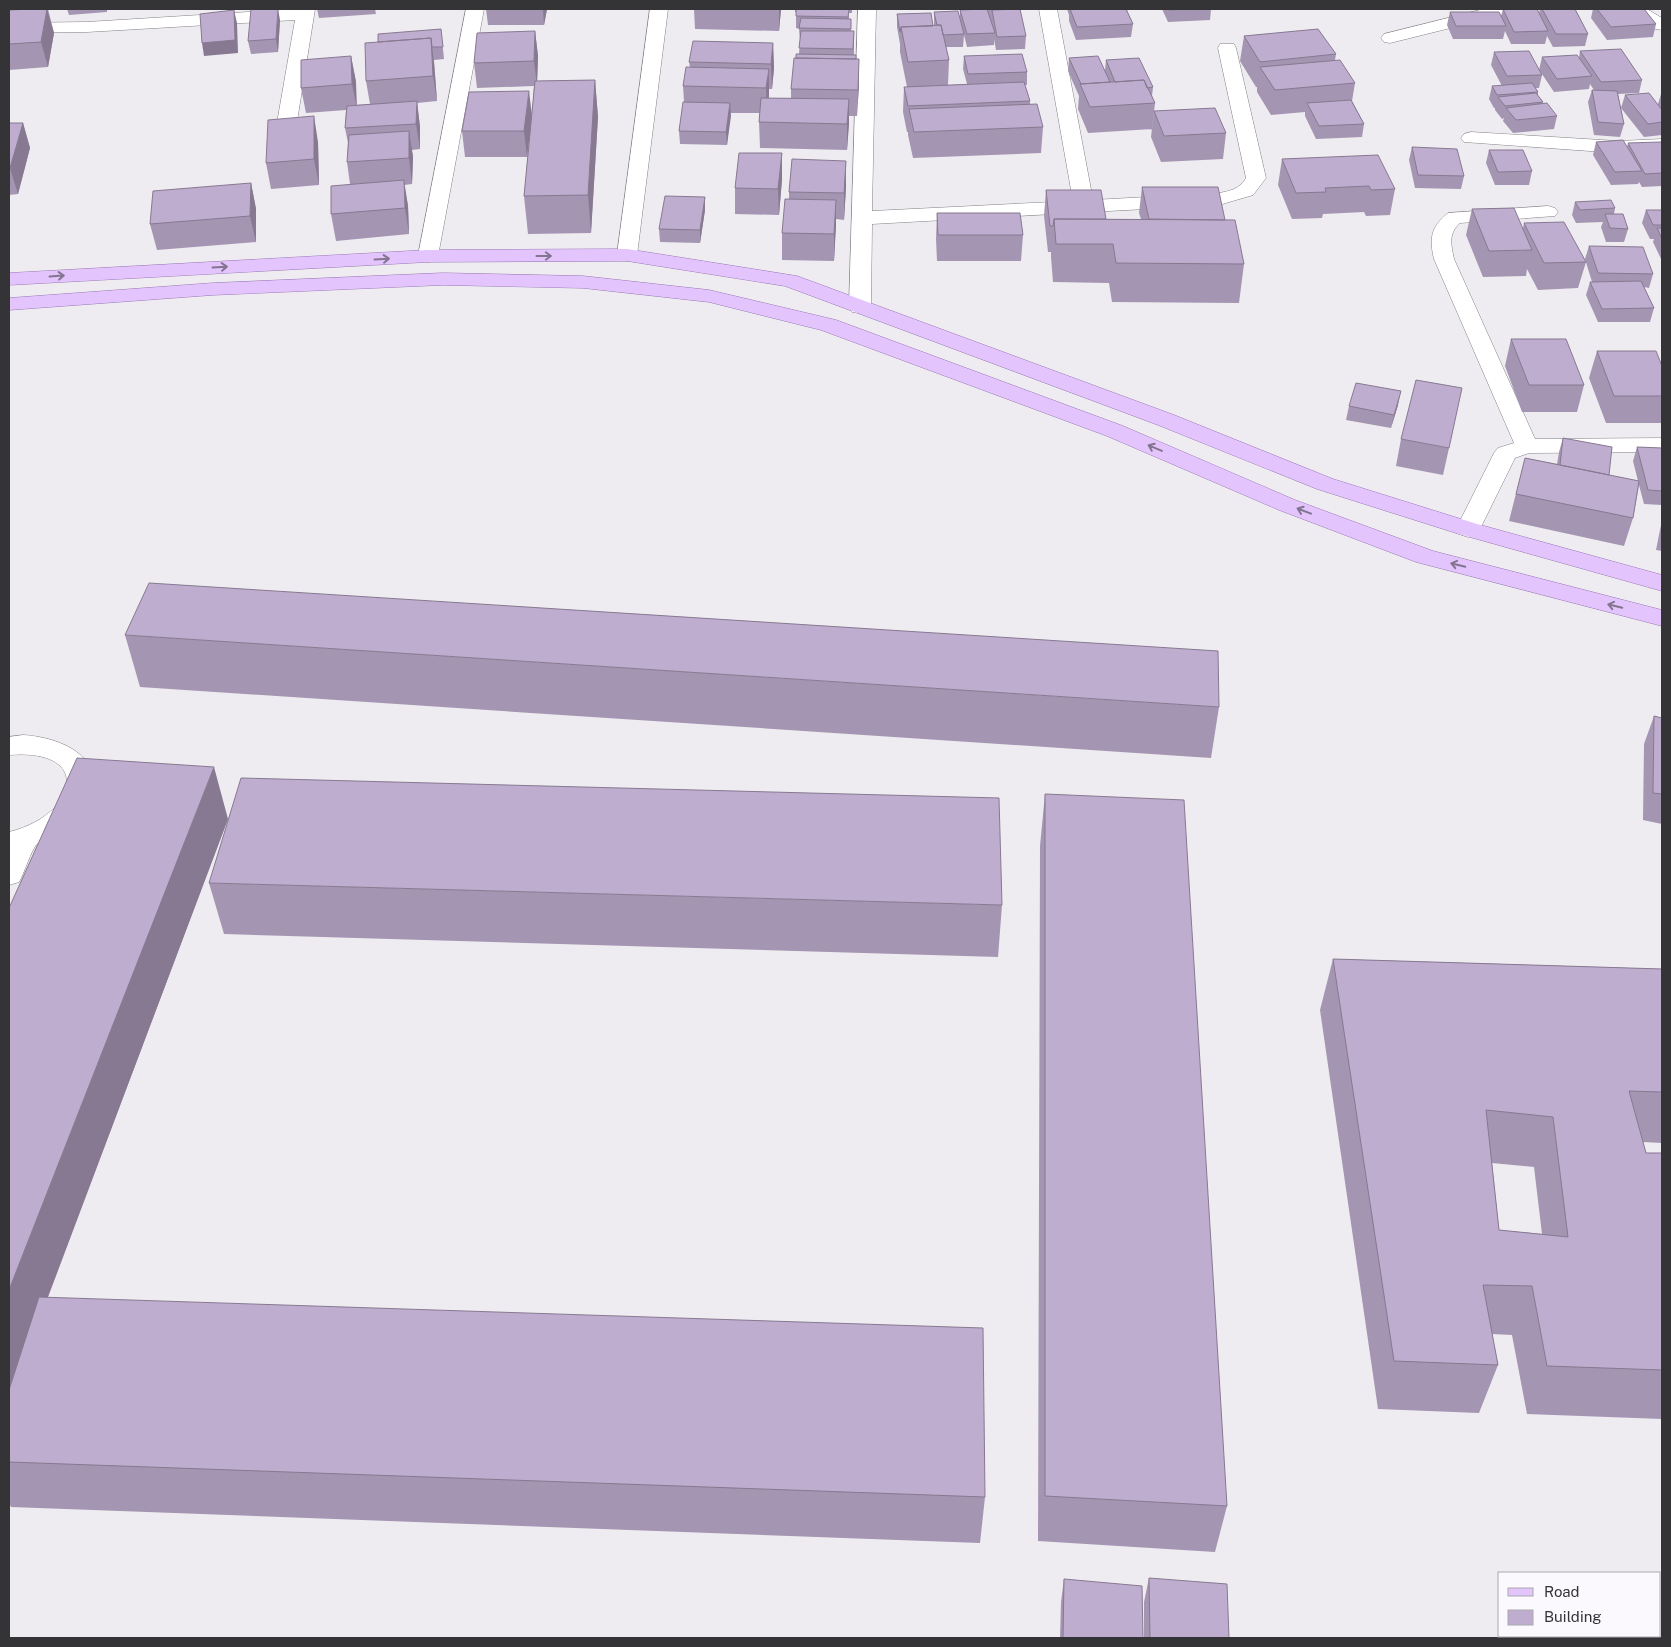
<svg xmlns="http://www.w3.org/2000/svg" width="1671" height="1647" viewBox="0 0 1671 1647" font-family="'Public Sans',sans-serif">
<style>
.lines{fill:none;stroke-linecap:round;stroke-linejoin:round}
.minor-casing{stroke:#828084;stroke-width:1}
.major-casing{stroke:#9977b6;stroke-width:1}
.minor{fill:#fff;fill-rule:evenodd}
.major{fill:#e3c4fd;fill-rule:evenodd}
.wall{fill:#a495b2;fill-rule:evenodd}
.shaded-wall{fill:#867991}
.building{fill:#bfadcf;stroke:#867991;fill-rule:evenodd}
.oneway{stroke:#83748f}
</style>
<rect width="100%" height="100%" fill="#eeecf0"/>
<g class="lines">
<g class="minor-casing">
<path id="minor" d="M297,9H315L294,140L291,144H277L274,140L295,20L87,32L9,33V23L87,22Z
M466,9H484L438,256L435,260L428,262L421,260L418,256Z
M650,9H668L637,255L634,259L627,261L620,259L617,255Z
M858,9H876L872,211L1073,201L1039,9H1057L1093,200L1219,193C1230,191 1240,189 1246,178L1218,48L1220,44H1234L1236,48L1266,178L1253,195L1219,205L872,224L871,307L868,312L860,313L852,312L849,307Z
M1484,9H1514L1511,13L1390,43L1384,42L1381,38L1384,34Z
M1626,9H1647L1662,18V30L1656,29Z
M1471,132L1618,141L1662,139V151L1618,153L1464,142L1461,138L1464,134Z
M1548,206L1555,208L1558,212L1555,216L1460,223C1448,234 1451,244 1454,259L1535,439L1662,438V452L1529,453L1515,458L1480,529L1477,534L1468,537L1459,534L1456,529L1494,453L1498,448L1514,443L1434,259C1429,238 1431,227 1448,213Z
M23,735C56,737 103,753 91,795C88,806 81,817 73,824C66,831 57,836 47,840C45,841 39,842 37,844C31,850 24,874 19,882L9,885V832C78,815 94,748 9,755V737Z"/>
</g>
<g class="major-casing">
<path id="major" d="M627,249L797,276L1174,415L1333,479L1477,524L1662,575V591L1459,534L1317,489L1158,425L785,286L627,261L428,262L9,285V273L428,250Z
M443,273L583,276L709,290L836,320L1123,426L1295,500L1433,551L1662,610V626L1416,562L1279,510L1107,436L821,330L709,302L583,288L443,285L213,295L9,310V298L213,283Z"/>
</g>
<use href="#minor" class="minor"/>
<use href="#major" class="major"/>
</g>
<path class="wall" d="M33,9H48L54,33L48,67L9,70V10Z
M67,9H107V12L69,15Z
M317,9H375L376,14L319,18Z
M486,9H547L544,25H488Z
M694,9H781L779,31L695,29Z
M795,9H852V13H849V19H851V31H854V55L856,59L859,84L857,116H849L847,150L760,148L759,122L760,113H730L727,145L680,144L679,131L684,102L683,86L690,67L689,62L773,43L774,68L772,89H769V98H791V89L796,58L799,54L800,41L799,29L796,28V12H795Z
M965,9H1017L1026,36L1025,49L996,50L994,39V45L967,47L964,35L963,47H946L949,60L948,85L967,84L963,69L964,56L1027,72V85H1025L1030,101V104L1043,127L1041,153L913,158L908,135V132H907L903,112L904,87H907L900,52V44L897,27V14L934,26V12L960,19V10Z
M1067,9H1128L1127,11L1133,24L1131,37L1076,40L1069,21V15Z
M1162,9H1211L1210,20L1168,22Z
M1503,9L1539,13L1540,9H1575L1588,34L1585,46L1553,47L1547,36L1545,44H1511L1505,31L1503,39H1453L1447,25L1450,12L1501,16Z
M1593,9H1644L1656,24L1653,37L1607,40L1591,18Z
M280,20L278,52L251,54L248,41Z
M441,29L444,59L434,60L437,101L417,103L420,127V149L412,150L413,157L412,184L404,185L408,206L409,234L336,241L331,214L350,184L347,162L348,143L345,128L346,110L306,113L301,88L351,56L356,82V105L370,104L366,81L378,42Z
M535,31L538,56L537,81L595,80L598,117L591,233L528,234L524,196L530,131L527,157H465L462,131L532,114L534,86L477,88L474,63Z
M1244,36L1336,54L1335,60L1355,83L1352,101L1364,124L1362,137L1316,139L1305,116V112L1271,115L1257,92V87H1256L1240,61Z
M1580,51L1642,80L1639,93L1618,94L1624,124L1620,137L1594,135L1588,102L1592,90H1594L1590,84L1589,89L1554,92L1540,71L1542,75L1539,88H1536L1538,92V96L1543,102L1542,104L1557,116L1554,129L1513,133L1503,121L1504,118L1502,119L1495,110V108H1494L1489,99L1492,86H1502L1491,65L1494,52L1539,70L1542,57L1579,58Z
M1069,58L1105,70L1106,60L1153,87L1152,96L1155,103L1152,129L1088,133L1078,109L1079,96L1068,71Z
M1661,94H1662V135L1644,137L1621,108L1625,95L1658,104Z
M1154,111L1226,133L1223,159L1161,162L1151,137Z
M9,123H23L30,148L18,194L9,195Z
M318,142L319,185L271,189L266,163Z
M1596,142L1627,147L1628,143L1662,144V186L1642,187L1639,182L1638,184L1611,185L1593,155Z
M1412,147L1464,176L1461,189L1415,188L1409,160Z
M1489,150L1532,171L1529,185H1495L1486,163Z
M782,153V179L779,215L735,214V188Z
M1282,159L1395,189L1390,215L1366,216L1364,212L1323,214L1322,218L1292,219L1278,185Z
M846,161V187L844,220L836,219L834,261L782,260V233L789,199V192Z
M251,183L256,209V242L157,250L150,224Z
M1142,187L1225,220L1244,264L1239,303L1112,302L1109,283L1053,282L1051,257V252H1048L1044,216L1046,190L1106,219H1141L1139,213Z
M705,197V210L700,243L660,242L659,229Z
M1575,202L1615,208L1614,214L1628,229L1624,242H1606L1601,227L1603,222L1576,223L1572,215Z
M1472,209L1523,228L1524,223L1586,262L1578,288L1538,290L1527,269L1526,276L1483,277L1466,235Z
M1646,210H1662V261L1653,242L1654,239H1650L1642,223Z
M937,213L1023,235L1021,261H937L936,239Z
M1589,246L1653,274L1649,288L1644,287L1654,308L1650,322H1598L1586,295L1590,282H1592L1585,259Z
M1511,339L1584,385L1577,412H1522L1505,366Z
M1597,351L1662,366V423H1606L1589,378Z
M1398,405L1391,428L1346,420L1349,406Z
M1563,438L1609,475L1638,481L1633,461L1637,447L1662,448V505L1644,504L1639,485L1633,518L1624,546L1509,521L1525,458L1557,464L1559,452Z
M1401,439L1449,448L1443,475L1396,466Z
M1662,520V551L1656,550Z
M125,635L1219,707L1211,758L140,687Z
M1654,716L1662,718V824L1643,820L1644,744Z
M1045,794L1227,1506L1215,1552L1038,1541L1040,846Z
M228,819L48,1297L985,1497L980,1543L11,1507L9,1503V908Z
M209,883L1002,905L998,957L224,934Z
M1333,959L1662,969V1143L1643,1142L1646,1153H1662V1419L1527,1414L1512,1335L1492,1334L1498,1365L1479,1413L1378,1409L1320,1010ZM1492,1163L1534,1167L1542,1234L1499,1230Z
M1149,1578L1229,1638H1144V1602Z
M1064,1579L1143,1638H1060L1061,1602Z"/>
<path class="shaded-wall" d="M47,9L54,33L48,67L41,42Z
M278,9L280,20L278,52L276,39Z
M543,9H547L544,25Z
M779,9H781L779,31Z
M234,10L237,23L238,53L204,56L202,43Z
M535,31L538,56L537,86L534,61Z
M431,38L434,63L437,101L433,76Z
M773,43L774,68L772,89L771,64Z
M351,56L356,82L357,109L352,84Z
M859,59V84L857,116L858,90Z
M769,69V94L767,113L766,88Z
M595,80L598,117L591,233L588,195Z
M529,91L532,116L527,157L524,131Z
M849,99V125L847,150V124Z
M417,101L420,127V149L416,124Z
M730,103L731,116L727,145L726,132Z
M314,116L318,142L319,185L314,159Z
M23,123L30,148L18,194L10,168Z
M409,131L413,157L412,184L409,158Z
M782,153V179L779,215L778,189Z
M846,161V187L844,220V193Z
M404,180L408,206L409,234L405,208Z
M251,183L256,209V242L250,216Z
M705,197V210L700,243V230Z
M836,200V226L834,261V234Z
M1401,391L1398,405L1391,428L1394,415Z
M214,767L228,819L9,1400V1290Z"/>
<path class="building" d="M33,9H47L41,42L9,44V10Z
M251,9H278L276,39L248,41Z
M796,9H849L848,17L796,16Z
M987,9L995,33L967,34L960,10Z
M1020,9L1026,36L997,37L992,10Z
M1070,9H1126L1133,24L1077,27Z
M1169,9H1188L1169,10Z
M1503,9H1537L1548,31L1514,32Z
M1542,9H1575L1588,34H1556Z
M1597,9H1644L1656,24L1611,27Z
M234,10L235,40L202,43L200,14Z
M958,11L964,34L943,35L941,25H937L934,12Z
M1450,12H1499L1506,26H1456Z
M931,13L933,26L901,27L900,32L897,14Z
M801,18L851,19V29L799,28Z
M941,25L949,60L908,62L901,27Z
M441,29L443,47H432L431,38L378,42V34Z
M1318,29L1336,54L1260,62L1244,36Z
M535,31L534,61L474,63L477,33Z
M801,31H854L853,49L799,48Z
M431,38L433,76L366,81L365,43Z
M693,41L773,43L771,64L689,62Z
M1621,49L1642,80L1601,82L1580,51Z
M1529,51L1542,75L1507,76L1494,52Z
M796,54L856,55V59L796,58Z
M1022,54L1027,72L968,74L964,56Z
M1577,55L1592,76L1557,79L1542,57Z
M351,56L352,84L301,88V60Z
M1098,56L1110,82L1081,84L1069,58Z
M794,58L859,59L858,90L791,89Z
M1139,58L1153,87L1147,88L1144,80L1115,82L1106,60Z
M1340,60L1355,83L1275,90L1260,67Z
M686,67L769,69L766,88L683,86Z
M595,80L588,195L524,196L535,81Z
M1144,80L1155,103L1090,107L1080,84Z
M1024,82L1030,101L908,106L904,87Z
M1532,83L1538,92L1497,95L1492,86Z
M1592,90L1617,91L1624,124L1598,122Z
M529,91L524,131H462L469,92Z
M1536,93L1543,102L1505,106L1498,97Z
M1649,93L1662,110V122L1648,124L1625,95Z
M761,98L849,99L847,124L759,122Z
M1351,100L1364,124L1319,126L1307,103Z
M417,101L416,124L345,128L347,106Z
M683,102L730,103L726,132L679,131Z
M1547,103L1557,116L1516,120L1506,108Z
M1037,104L1043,127L914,132L909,109Z
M1215,108L1226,133L1164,136L1154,111Z
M314,116V159L266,163L268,120Z
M9,123H23L10,168H9Z
M409,131V158L347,162L349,135Z
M1623,140L1642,171L1615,172L1596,142Z
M1661,142L1662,144V173L1645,174L1628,143Z
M1412,147L1457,149L1464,176L1418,175Z
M1489,150H1523L1532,171L1498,172Z
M739,153H782L778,189L735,188Z
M1378,155L1395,189L1371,190L1369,186L1325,188L1326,192L1296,193L1282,159Z
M792,159L846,161L844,193L789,192Z
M404,180L405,208L331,214V186Z
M251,183L250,216L150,224L153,191Z
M1142,187H1218L1225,220L1149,219Z
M1046,190H1101L1106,219H1054L1053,226H1050Z
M665,196L705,197L700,230L659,229Z
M785,199L836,200L834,234L782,233Z
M1611,200L1615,208L1580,210L1575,202Z
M1514,208L1532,250L1489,251L1472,209Z
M1646,210H1662V225H1653Z
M937,213H1020L1023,235H938Z
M1605,214H1623L1628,229L1610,228Z
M1054,219L1235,220L1244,264L1116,263L1113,244H1056Z
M1564,222L1586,262L1544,263L1524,223Z
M1657,228H1662V239Z
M1589,246L1643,247L1653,274L1598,273Z
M1641,281L1654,308L1602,309L1590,282Z
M1511,339H1566L1584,385H1529Z
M1597,351H1656L1662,366V396H1614Z
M1416,380L1462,388L1449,448L1401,439Z
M1356,383L1401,391L1394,415L1349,406Z
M1563,438L1612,447L1609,475L1560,465Z
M1637,447L1662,448V491L1648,490Z
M1525,458L1639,481L1633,518L1516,494Z
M149,583L1218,651L1219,707L125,635Z
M1654,716L1662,718V794L1653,793Z
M77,758L214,767L9,1290V908Z
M241,778L999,798L1002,905L209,883Z
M1045,794L1184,800L1227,1506L1045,1496Z
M1333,959L1662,969V1092L1629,1091L1646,1153H1662V1370L1547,1366L1532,1286L1483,1285L1498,1365L1394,1361ZM1486,1110L1553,1117L1568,1237L1499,1230Z
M39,1297L983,1328L985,1497L9,1462V1390Z
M1149,1578L1227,1584L1229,1638H1150Z
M1064,1579L1142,1586L1143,1638H1063Z"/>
<defs><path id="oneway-shaft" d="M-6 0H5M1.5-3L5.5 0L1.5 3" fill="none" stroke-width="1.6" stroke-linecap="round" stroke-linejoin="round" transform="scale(1.25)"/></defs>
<g class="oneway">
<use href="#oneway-shaft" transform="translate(544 256)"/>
<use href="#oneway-shaft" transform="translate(382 259) rotate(-3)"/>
<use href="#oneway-shaft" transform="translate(220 267) rotate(-3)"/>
<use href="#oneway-shaft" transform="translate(57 276) rotate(-4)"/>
<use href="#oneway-shaft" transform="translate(1155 448) rotate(-157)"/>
<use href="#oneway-shaft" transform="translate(1304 511) rotate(-159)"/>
<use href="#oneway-shaft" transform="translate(1458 565) rotate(-166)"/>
<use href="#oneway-shaft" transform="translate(1615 606) rotate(-166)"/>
</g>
<rect width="1671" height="1647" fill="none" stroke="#343335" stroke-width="20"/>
<rect x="1498" y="1572" width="162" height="65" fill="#fbf9fe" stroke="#abaaae"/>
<rect x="1508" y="1588" width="25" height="8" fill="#e3c4fd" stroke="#abaaae"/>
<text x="1544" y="1597" font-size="15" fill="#343335">Road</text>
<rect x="1508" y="1610" width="25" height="15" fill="#bfadcf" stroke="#abaaae"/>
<text x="1544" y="1622" font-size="15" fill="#343335">Building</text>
</svg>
